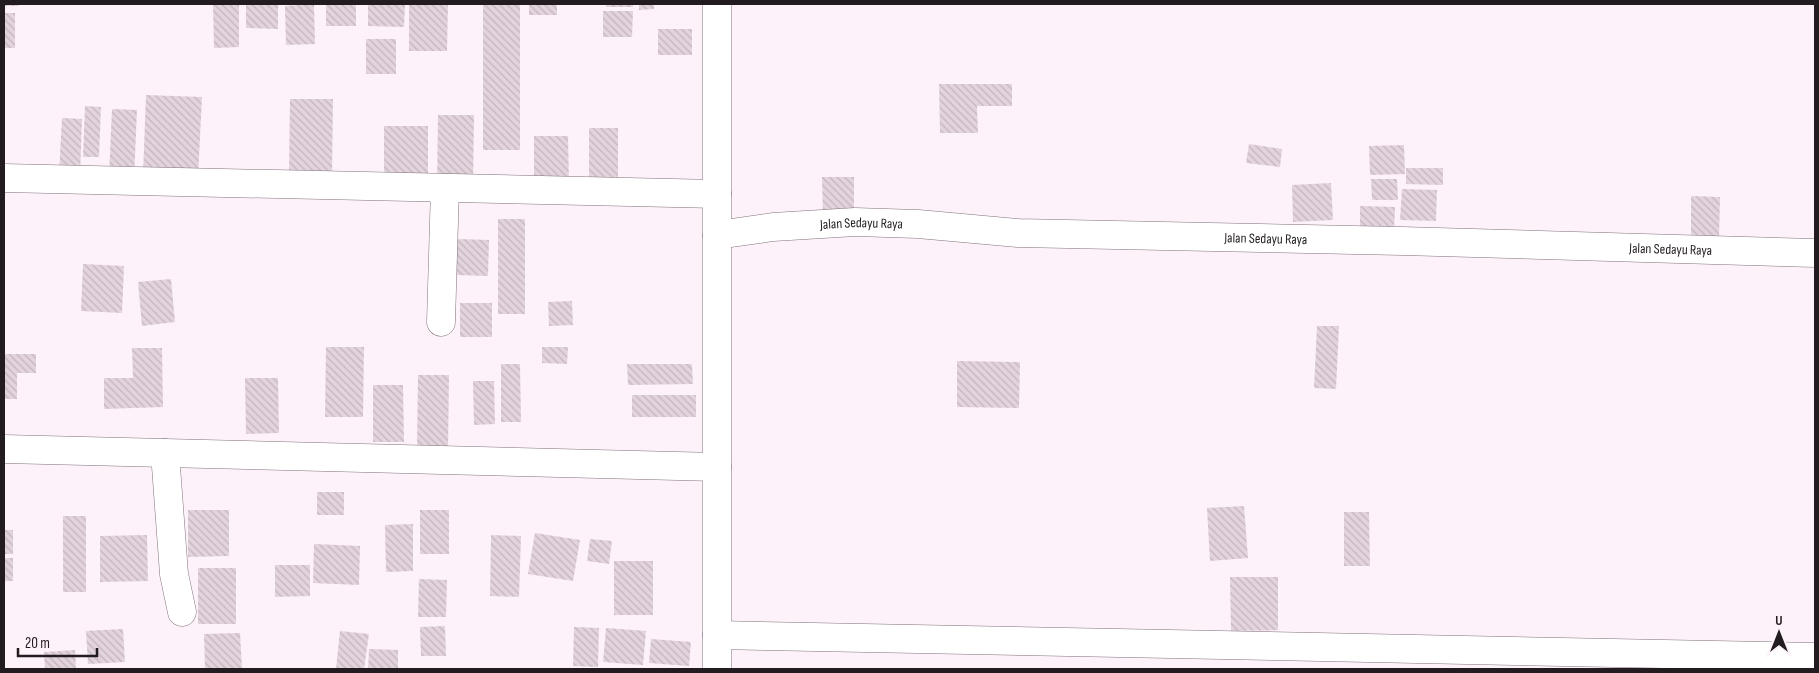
<svg xmlns="http://www.w3.org/2000/svg" width="1819" height="673" viewBox="0 0 1819 673" font-family="'Sofia Sans Condensed',sans-serif">
<style>
.building{fill:url(#building-back-hatch)}
.lines{fill:none;stroke-linecap:round;stroke-linejoin:round}
.minor-casing{stroke:#81727b;stroke-width:29}
.minor{stroke:#fff;stroke-width:28}
.labels{text-anchor:middle;stroke-width:4.5;stroke-linejoin:round;paint-order:stroke}
.street-label{font-size:14px;fill:#221c20;stroke:#fdf2f9}
</style>
<defs>
<pattern id="building-back-hatch" width="6" height="6" patternUnits="userSpaceOnUse" patternTransform="scale(1.25)"><rect width="6" height="6" fill="#e3d3dd"/><path d="M-1 5l2 2M0 0l6 6M5-1l2 2" fill="none" stroke="#c2b5bd"/></pattern>
</defs>
<rect width="100%" height="100%" fill="#fdf2f9"/>
<path class="building" d="M4,4H19V6H4Z
M213,4H239V47L214,48Z
M246,4H278V29L246,28Z
M314,4L315,44L286,45L285,6Z
M326,4H356V26H326Z
M368,4H405L404,27L368,26Z
M409,4H448L447,51H409Z
M483,4H520V150H483Z
M529,4H557V15H529Z
M606,4H633V7H607Z
M639,4H654V9L639,10Z
M603,11H633L632,37H603Z
M4,13H15V48H4Z
M658,29H692V55H658Z
M366,39H396V74H366Z
M939,84H1012V106H977L978,133H940Z
M146,95L202,97L198,177L143,175Z
M290,99H333L332,175L289,174Z
M85,106L101,107L99,157H83Z
M112,109L137,110L134,178L109,177Z
M438,115H474L473,185H437Z
M62,118L82,119L80,176L59,175Z
M384,126H428V182H384Z
M589,128H618V178H589Z
M534,136H568L569,182H534Z
M1249,144L1282,149L1280,167L1246,163Z
M1404,145L1405,174L1370,175L1369,146Z
M1406,168H1443V185L1406,184Z
M822,177H854V214L823,215Z
M1371,179H1397L1398,200H1372Z
M1331,183L1333,220L1293,222L1292,185Z
M1402,189L1437,190L1436,221L1400,220Z
M1691,196L1720,197L1719,239L1691,238Z
M1360,206L1395,207L1394,230H1360Z
M498,219H525V314H498Z
M457,239L489,240L488,276L457,275Z
M83,264L124,266L122,313L81,311Z
M171,279L175,322L142,326L138,282Z
M572,301L573,325L549,326L548,302Z
M460,303H492V337H460Z
M1317,326H1339L1336,389L1314,388Z
M326,347H364L363,417H325Z
M542,347H568L567,364L542,363Z
M132,348H162L163,407L104,409V378H133Z
M4,354H36V373H17V399H4Z
M957,361L1020,362L1019,408L957,407Z
M501,364H520L521,422H501Z
M627,364H692L693,384L628,385Z
M418,375H449L448,449H417Z
M245,378H278L279,433L246,434Z
M473,381H494L495,424L474,425Z
M373,385H403L404,442H373Z
M632,395H696V417H632Z
M317,492H344V515H317Z
M1244,506L1248,558L1210,561L1207,508Z
M188,510H229V556L188,557Z
M420,510H449V554H420Z
M1344,512H1369L1370,566H1344Z
M63,516H86V592H63Z
M413,524V571L386,572L385,525Z
M4,530H13V554H4Z
M535,533L580,540L573,581L528,574Z
M147,535L148,581L100,582V536Z
M491,535L521,536L519,597L490,596Z
M590,539L612,541L609,564L587,561Z
M314,544L360,546L359,585L313,583Z
M4,558H13V581H4Z
M614,561H653V615H614Z
M275,565H310V596L275,597Z
M198,568H236V624H198Z
M1230,577H1278V630L1231,631Z
M419,579L447,580L446,617H418Z
M445,626L446,656H421L420,627Z
M574,627L599,628L598,667L573,666Z
M606,628L646,631L643,665L603,662Z
M123,629L125,662L88,664L86,631Z
M340,631L369,634L364,669H336Z
M240,633L242,669H205L204,634Z
M651,639L691,642L689,666L649,663Z
M369,649L398,650V669H368Z
M75,650L76,669H45L44,652Z"/>
<g class="lines">
<g class="minor-casing">
<g id="minor">
<path d="M717,4V669"/>
<path d="M4,178L717,194"/>
<path id="s1" d="M717,235L773,227L855,222L918,224L1018,233L1402,241L1815,253"/>
<path d="M441,322L445,188"/>
<path d="M4,449L717,467"/>
<path d="M165,453L174,574L182,612"/>
<path d="M717,635L1815,657"/>
</g>
</g>
<use href="#minor" class="minor"/>
</g>
<g class="labels">
<g class="street-label">
<text dy="5" stroke="none"><textPath href="#s1" startOffset="145">Jalan Sedayu Raya</textPath></text>
<text dy="5" stroke="none"><textPath href="#s1" startOffset="550">Jalan Sedayu Raya</textPath></text>
<text dy="5" stroke="none"><textPath href="#s1" startOffset="955">Jalan Sedayu Raya</textPath></text>
</g>
</g>
<rect width="1819" height="673" fill="none" stroke="#221c20" stroke-width="10"/>
<g transform="translate(1779 633)" stroke="#fdf2f9" stroke-width="4" paint-order="stroke">
<path d="M0-4L9 19L0 12L-9 19Z" fill="#221c20"/>
<text y="-8" font-size="14" font-weight="bold" text-anchor="middle" fill="#221c20">U</text>
</g>
<path d="M18 648v8h79v-8" fill="none" stroke="#221c20" stroke-width="2.5"/>
<text x="25" y="648" font-size="15" fill="#221c20" stroke="#fdf2f9" stroke-width="4" paint-order="stroke">20 m</text>
</svg>
